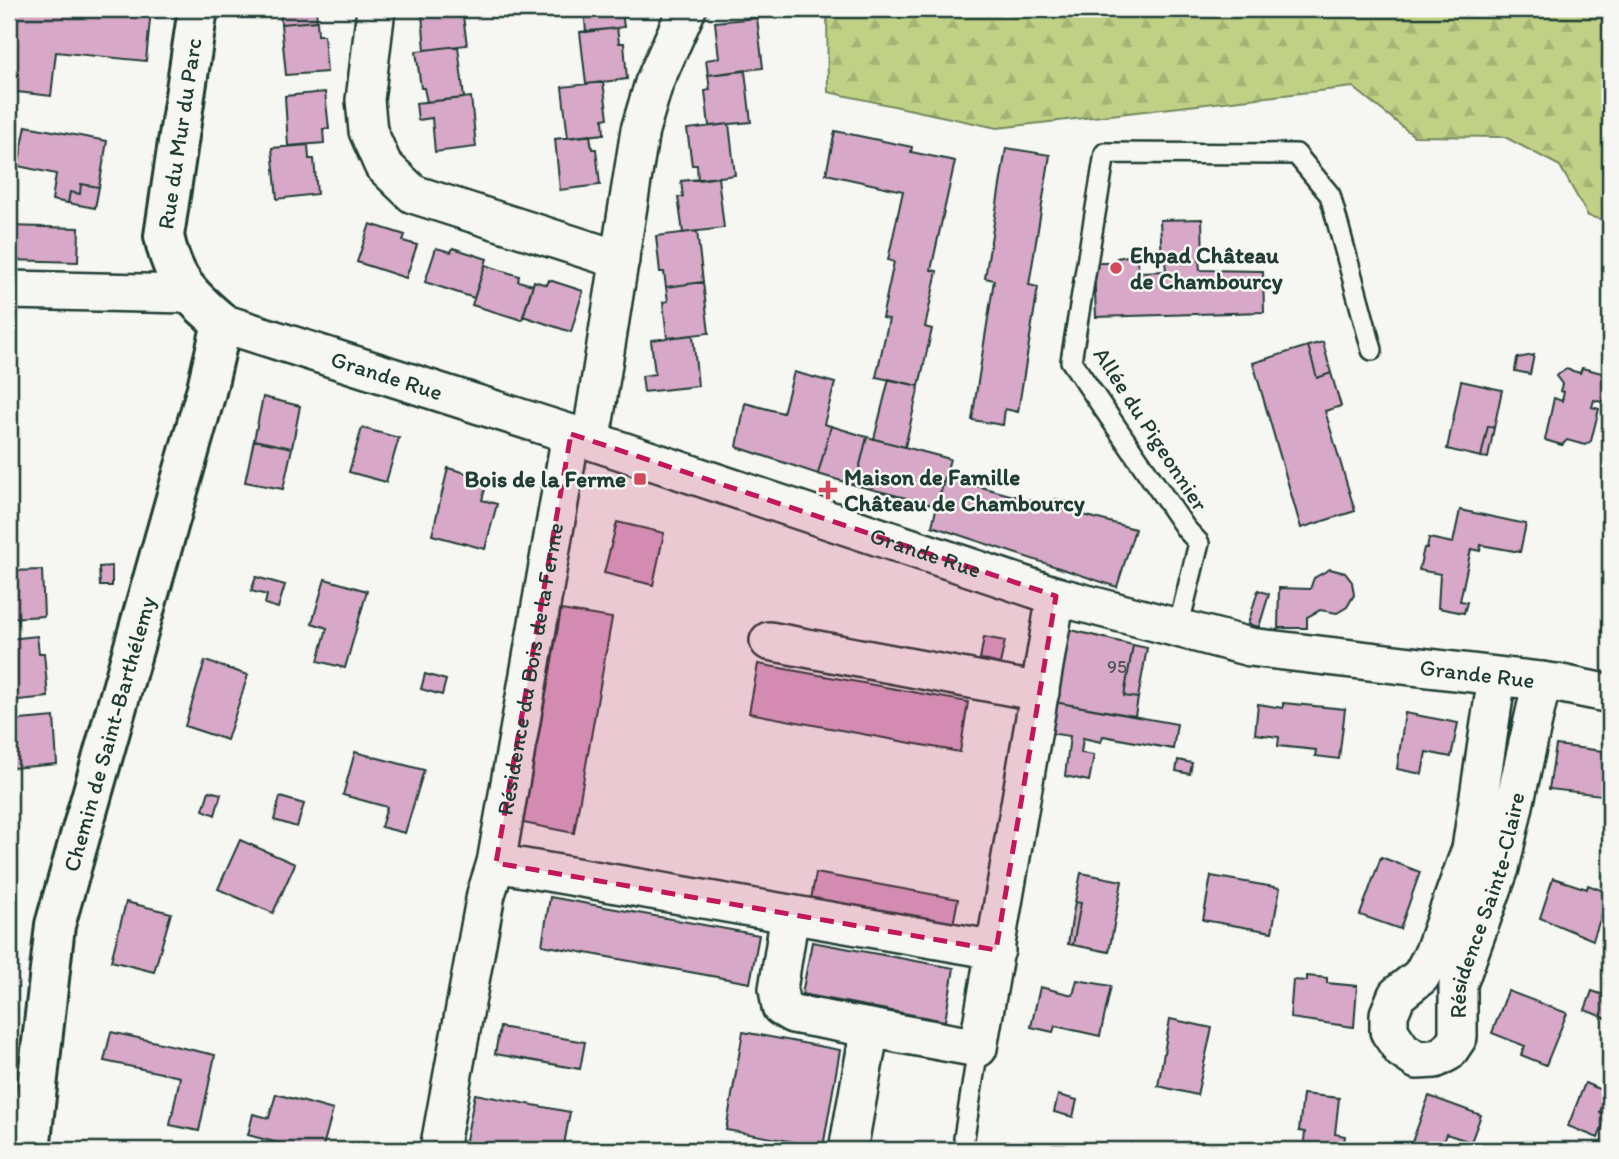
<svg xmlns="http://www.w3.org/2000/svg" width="1619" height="1159" viewBox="0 0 1619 1159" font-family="Itim,sans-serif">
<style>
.forest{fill:url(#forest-firs);stroke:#70875d;stroke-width:2}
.building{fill:#d7a8c8;stroke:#1f3d34;stroke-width:2}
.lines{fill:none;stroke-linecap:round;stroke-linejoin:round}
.service-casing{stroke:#1f3d34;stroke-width:24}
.minor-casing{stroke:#1f3d34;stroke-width:42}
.tertiary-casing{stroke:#1f3d34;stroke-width:44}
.service{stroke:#f6f6f2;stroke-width:19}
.minor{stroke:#f6f6f2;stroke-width:37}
.tertiary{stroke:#f6f6f2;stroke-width:38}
.marked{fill:#c2185b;fill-opacity:0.2;stroke:#c2185b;stroke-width:5;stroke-dasharray:14 9;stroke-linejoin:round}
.poi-dot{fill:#d1495b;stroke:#f6f6f2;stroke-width:2.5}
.labels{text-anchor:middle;stroke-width:5;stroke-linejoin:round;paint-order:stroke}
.number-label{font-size:19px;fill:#4d5859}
.street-label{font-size:23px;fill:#1f3d34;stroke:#f6f6f2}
.poi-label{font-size:23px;font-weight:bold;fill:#1f3d34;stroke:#f6f6f2;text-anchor:start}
</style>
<defs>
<pattern id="forest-firs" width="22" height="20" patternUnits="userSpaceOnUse" patternTransform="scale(1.75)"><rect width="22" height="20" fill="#c0d186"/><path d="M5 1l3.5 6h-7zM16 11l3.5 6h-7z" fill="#a5b474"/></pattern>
</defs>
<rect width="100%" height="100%" fill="#f6f6f2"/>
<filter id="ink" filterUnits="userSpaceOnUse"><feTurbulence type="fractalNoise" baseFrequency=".0143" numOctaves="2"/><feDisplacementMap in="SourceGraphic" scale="14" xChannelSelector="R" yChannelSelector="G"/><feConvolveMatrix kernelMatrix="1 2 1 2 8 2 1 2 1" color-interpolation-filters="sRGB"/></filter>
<g filter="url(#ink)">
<path class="forest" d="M827,9H1515L1530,11L1610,9V222L1588,216L1560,166L1505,137L1414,136L1353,87L997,128L828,92Z"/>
<path class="building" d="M9,9H16L9,87Z
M16,9H151L146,61L56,52L51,96L9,91Z
M280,9H316L317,21L281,24Z
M426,9H462L467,45L425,50L422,14L426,13Z
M584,9H626V12H622L624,27L586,32Z
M757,18L763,68L708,75L706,60L719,58L715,22Z
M317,21L318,35H324L327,72L286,75L281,24Z
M617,28L619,43H624L627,79L586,84L580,32Z
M458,46L464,98L427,102L424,88H421L416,51Z
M745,71L751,122L709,126L705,91L710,90L708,75Z
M603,82L608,118L603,119L604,134L568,138L562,87Z
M325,92L329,129H323L324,143L288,146L285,96Z
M471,97L476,147L435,152L432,118L418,120L416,103Z
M729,124L735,175L698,180L697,165H692L687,129Z
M26,126L107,141L99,187L81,184L80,194L70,192L68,203L52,200L56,174L18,166Z
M835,131L912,147L911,152L955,161L931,270L937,271L925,327L932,329L919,386L876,377L889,319L882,318L894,262L888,260L903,191L826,174Z
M590,135L592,149H596L600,185L560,190L555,139Z
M308,145L309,159H314L317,194L277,199L272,148Z
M1006,148L1050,155L1029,285L1038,287L1018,412L1005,409L1003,425L972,420L994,280L985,278Z
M718,177L724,228L683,233L678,197H683L681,181Z
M81,184L99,187L95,208L68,203L70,192L80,194Z
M1202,219L1203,259H1199L1200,270L1263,271L1264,312L1096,317L1094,263H1113L1117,258L1127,256L1137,261L1139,272L1166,271L1165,261H1162L1160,220Z
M370,224L405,235L403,241L417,245L406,278L357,262Z
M9,226L79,228L78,262L9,260Z
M697,231L703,282L666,287L664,272H660L656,236Z
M436,248L451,252L453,248L487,259L474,298L425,282Z
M485,265L519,276L518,281L533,285L522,320L472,305Z
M549,280L583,291L571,332L523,316L534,281L547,285Z
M703,282L709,333L667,338L663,302L668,301L666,287Z
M693,335L698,386L644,392L642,376L655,374L651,340Z
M1323,342L1331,373L1317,378L1308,346Z
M1308,346L1317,378L1331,373L1341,406L1325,411L1355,511L1301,528L1253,363Z
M1534,355L1530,374L1515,371L1517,358Z
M1582,368L1610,375L1609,397L1601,402L1594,400L1592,407L1599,409L1591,441L1585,445L1567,440L1562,445L1545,440L1554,398L1562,401L1564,392L1560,391L1562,384L1556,376L1566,369L1580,373Z
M794,372L835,383L824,424L831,426L818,474L737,447L745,403L783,413Z
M889,379L919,386L905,447L874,439Z
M1461,381L1502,390L1494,428L1488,426L1481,457L1447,449Z
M263,397L300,406L292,448L254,440Z
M831,426L867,437L855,485L818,474Z
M1488,426L1494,428L1488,458L1481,457Z
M362,428L399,438L386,482L349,472Z
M867,437L950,459L937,506L855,485Z
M254,440L292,448L283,489L245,482Z
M448,468L488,479L482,500L497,504L485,549L432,535Z
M944,477L1135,529L1117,587L932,526Z
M1056,499L1085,507L1083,515L1053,507Z
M1460,510L1526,524L1520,552L1481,545L1480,551L1471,549L1460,601L1467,602L1464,613L1438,608L1440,574L1419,570L1424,548H1427L1429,538L1453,543Z
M617,522L664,533L653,585L604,573Z
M112,566V586H100L99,567Z
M1330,569L1345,573L1352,582L1354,595L1347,607L1337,613L1320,610L1307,617V628H1278L1279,588L1310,589L1314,578Z
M42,570L44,616L9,618V571Z
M256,577L285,585L278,608L265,604L267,595L251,591Z
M325,579L367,591L345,668L318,661L327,628L312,623Z
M1258,590L1269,594L1259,627L1248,624Z
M1610,597V634L1602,632Z
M561,610L612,618L574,833L523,823Z
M1067,629L1133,645L1124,696L1138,698L1135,716L1054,702Z
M37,636L39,653H44L48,697L9,701V639Z
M984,637L1005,641L1000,664L980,659Z
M1133,645L1147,648L1138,698L1124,696Z
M205,661L248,675L227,740L185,726Z
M758,664L968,702L960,752L749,713Z
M425,674L446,680L442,695L421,689Z
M1054,702L1177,724L1173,749L1103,736L1101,742L1083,738L1081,753L1094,755L1089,781L1065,776L1070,736L1048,733Z
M1283,703L1345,709L1339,759L1315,756L1316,750L1278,746L1279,737L1255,734L1258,704L1283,708Z
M1405,713L1458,723L1451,757L1426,752L1422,774L1397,769Z
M54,717L57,764L13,768L9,721Z
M1556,745L1610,752V796L1549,789Z
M355,752L424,770L405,833L381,827L387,807L343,795Z
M1178,760L1192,763L1190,774L1176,771Z
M209,791L221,794L215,815L203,810Z
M280,797L304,804L297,827L274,820Z
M240,840L295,864L273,913L218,889Z
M1381,857L1420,872L1400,929L1360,915Z
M816,873L958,899L953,925L811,899Z
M1081,873L1122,881L1109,952L1073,945L1081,903L1075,902Z
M1211,876L1280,888L1272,932L1203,920Z
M1553,878L1587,889L1588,885L1609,893L1593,940L1540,918Z
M550,897L759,935L750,983L542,945Z
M126,902L171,913L154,972L111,961Z
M1075,902L1081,903L1073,945L1068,944Z
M812,942L954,968L945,1021L802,994Z
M1307,976L1327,978V983L1357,986L1354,1027L1290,1018L1293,980L1307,981Z
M1077,980L1111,986L1100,1036L1055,1026L1053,1032L1031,1027L1040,987L1073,995Z
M1508,991L1567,1013L1546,1065L1521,1055L1525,1046L1492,1033Z
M1592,991L1610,997V1020L1585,1010Z
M1170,1019L1212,1028L1197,1095L1158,1086Z
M500,1027L585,1042L580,1069L495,1054Z
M111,1032L215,1055L199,1131L170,1125L180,1077L104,1061Z
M743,1032L840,1050L823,1147L726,1130Z
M1585,1083L1608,1093L1600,1112L1607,1115L1598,1138L1568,1126Z
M276,1094L333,1110L322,1150H304L248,1135L253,1114L269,1118Z
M475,1094L570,1112L563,1150H464Z
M1303,1094L1339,1098L1335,1134L1345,1136L1343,1150H1303L1305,1132L1299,1131Z
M1058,1095L1077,1100L1073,1117L1054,1112Z
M1429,1096L1481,1115L1471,1142L1446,1134L1440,1150H1409Z"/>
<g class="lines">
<g class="service-casing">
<path id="service" d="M1178,628L1199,543L1186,529L1071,361L1105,153L1296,154L1330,195L1372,350
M964,1138L978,1048"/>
</g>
<g class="minor-casing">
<g id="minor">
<path d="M376,9L365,100L368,131L383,165L413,194L620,260"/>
<path d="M9,290L188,294"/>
<path id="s1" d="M222,323L571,434L1056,596L1250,647L1557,683L1610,694"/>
<path d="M591,440L640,130L654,83L687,9"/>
<path d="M769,641L1040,692"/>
<path id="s2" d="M1497,677L1471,849L1433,954L1421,976L1397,995L1389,1014V1031L1402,1050L1417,1060L1435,1059L1448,1052L1458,1037V984L1500,868L1542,681"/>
<path d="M496,863L996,950"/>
<path d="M790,914L778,989L781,1007L793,1014L978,1048L1056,596"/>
<path id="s3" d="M439,1150L486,894L496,863L571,434"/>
<path d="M848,1150L870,1028"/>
</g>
</g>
<g class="tertiary-casing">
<g id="tertiary">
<path id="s4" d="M30,1150L55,925L206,392L222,323C189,295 173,280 164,236L198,9"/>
</g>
</g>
<use href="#service" class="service"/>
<use href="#minor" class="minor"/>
<use href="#tertiary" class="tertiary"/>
</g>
</g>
<path class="marked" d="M571,434L1056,596L996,950L496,863Z"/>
<g class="poi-dot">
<circle cx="1116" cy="268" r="7"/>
<rect x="633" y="472" width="14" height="14" rx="3.5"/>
<path d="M824.5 479.5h7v7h7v7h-7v7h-7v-7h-7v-7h7z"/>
</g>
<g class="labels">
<g class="number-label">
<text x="1117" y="673">95</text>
</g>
<g class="street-label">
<text dy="8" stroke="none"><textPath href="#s4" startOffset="1062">Rue du Mur du Parc</textPath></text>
<text dy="8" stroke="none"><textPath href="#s1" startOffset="173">Grande Rue</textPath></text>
<text transform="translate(1151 429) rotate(57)" y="8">Allée du Pigeonnier</text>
<text dy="8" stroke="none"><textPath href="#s1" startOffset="740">Grande Rue</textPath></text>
<text dy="8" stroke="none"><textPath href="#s3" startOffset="490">Résidence du Bois de la Ferme</textPath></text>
<text dy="8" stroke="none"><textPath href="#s1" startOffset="1307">Grande Rue</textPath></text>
<text dy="8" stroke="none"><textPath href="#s4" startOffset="425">Chemin de Saint-Barthélemy</textPath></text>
<text dy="8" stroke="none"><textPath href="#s2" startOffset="607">Résidence Sainte-Claire</textPath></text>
</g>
<g class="poi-label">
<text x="1130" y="263">Ehpad Château<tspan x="1130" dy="26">de Chambourcy</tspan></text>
<text x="844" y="485">Maison de Famille<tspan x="844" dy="26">Château de Chambourcy</tspan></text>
<text x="626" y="487" text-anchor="end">Bois de la Ferme</text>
</g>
</g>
<rect width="1619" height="1159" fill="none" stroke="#f6f6f2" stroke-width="35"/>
<rect x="18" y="18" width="1584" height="1124" fill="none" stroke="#1f3d34" stroke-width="2.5" filter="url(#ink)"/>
</svg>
